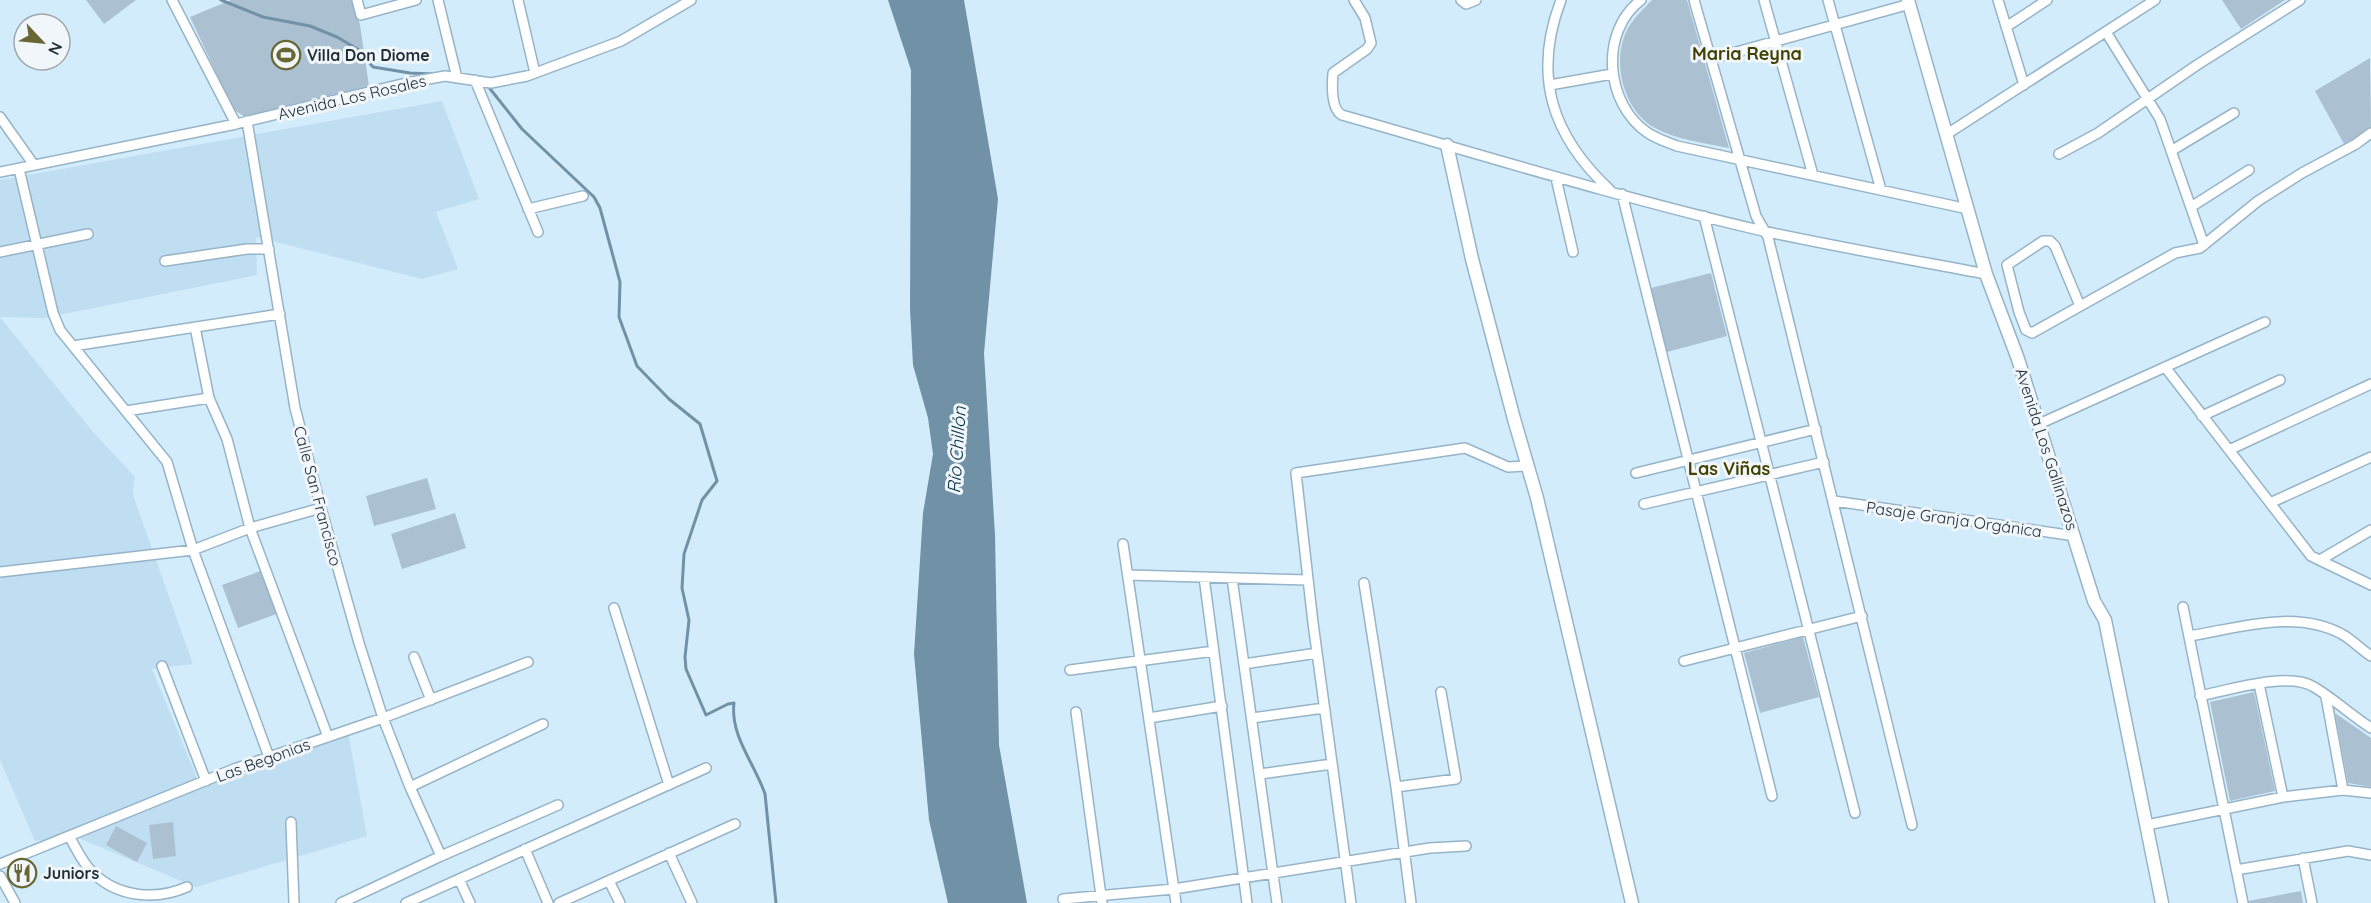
<svg xmlns="http://www.w3.org/2000/svg" width="2371" height="903" viewBox="0 0 2371 903" font-family="Quicksand,sans-serif">
<style>
.built{fill:#c0def1}
.green{fill:#abc1d1}
.water{fill:#7191a7}
.lines{fill:none;stroke-linecap:round;stroke-linejoin:round}
.stream{stroke:#7191a7;stroke-width:3}
.minor-casing{stroke:#96b4c8;stroke-width:12}
.tertiary-casing{stroke:#96b4c8;stroke-width:15}
.minor{stroke:#fff;stroke-width:9}
.tertiary{stroke:#fff;stroke-width:12}
.labels{text-anchor:middle;stroke-width:6;stroke-linejoin:round;paint-order:stroke}
.poi-label{font-size:16px;font-weight:bold;fill:#222e36;stroke:#f0f6fa;text-anchor:start}
.street-label{font-size:16px;fill:#222e36;stroke:#f0f6fa}
.neighbourhood-label{font-size:18px;font-weight:bold;fill:#444100;stroke:#f0f6fa}
.water-label{font-size:18px;font-style:italic;fill:#002e45;stroke:#f0f6fa}
</style>
<rect width="100%" height="100%" fill="#d3ecfc"/>
<path class="built" d="M442,101L479,199L436,212L458,269L422,279L256,237L257,275L44,318L0,317L93,432L135,477L133,490L134,498L193,664L152,669L197,778L347,726L367,836L196,887L78,838L35,841L0,760V180Z"/>
<path class="green" d="M86,0H136L104,24Z
M231,0H353L360,25L369,86L245,117L233,109L190,17Z
M1652,0H1687L1729,148C1704,143 1676,140 1653,127C1622,108 1611,59 1628,28C1635,17 1643,9 1652,0Z
M2222,0H2285L2241,29Z
M2370,58L2371,129L2344,144L2315,91Z
M1711,273L1727,336L1667,352L1651,288Z
M427,478L436,509L374,526L366,496Z
M455,513L466,548L402,569L391,534Z
M266,569L282,612L238,628L222,585Z
M1803,637L1819,697L1760,713L1744,653Z
M2254,692L2275,791L2230,801L2210,702Z
M2335,713L2371,738V787L2348,783Z
M173,822L176,856L153,859L149,825Z
M116,826L147,843L137,862L106,845Z
M2301,891L2303,903H2248V901Z"/>
<path class="water" d="M888,0H964L998,199L984,353L995,535L999,745L1027,903H948L929,820L914,654L923,513L933,454L928,418L913,365L910,309L911,70Z"/>
<g class="lines">
<path class="stream" d="M221,0L263,17L310,26L337,37L359,50L373,67L410,73L433,74
M487,85L522,129L594,197L600,208L620,282L619,317L637,366L669,399L700,424L717,481L702,500L684,554L682,588L689,620L685,657L686,669L706,715L728,704L734,703C730,736 755,764 765,794L776,903"/>
<g class="minor-casing">
<path id="minor" d="M172,0L236,124
M357,0L361,15L416,0
M438,0L457,78
M518,0L535,73
M1354,0L1365,18L1371,43L1367,49L1333,73C1332,85 1331,109 1342,115C1482,155 1621,198 1763,231C1837,247 1912,260 1986,274
M1461,0L1466,4L1476,0
M1561,0C1532,76 1552,136 1610,190
M1641,0C1599,32 1605,104 1648,133C1657,139 1667,142 1677,146L1968,209
M1694,0L1756,216L1768,237L1912,825
M1764,0L1813,175
M1828,0L1881,190
M1998,0L2024,85
M2006,27L2047,0
M2106,32L2160,119L2204,245
M1711,59L1910,4
M475,80L538,232
M1550,85L1612,74
M0,117L34,165
M247,121L295,408L321,508L359,643L383,718L410,787L441,856
M1947,134L2155,0
M2171,151L2234,113
M2059,154L2098,133L2197,65L2300,0
M19,169L53,313L60,330L167,462L193,550L269,757
M0,172L236,124L406,83L445,76L491,83L527,76L621,41L691,0
M1556,178L1573,252
M1622,194L1772,796
M2191,207L2249,170
M528,209L583,196
M1704,216L1855,813
M0,252L88,234
M165,261L247,249H269
M2080,306L2055,246L2050,241H2043L2007,265L2019,312L2026,330L2032,333L2175,253L2200,248L2258,201L2302,173L2356,144L2371,133
M195,327L209,398L227,439L250,528L328,737
M73,346L280,314
M2165,367L2311,556L2371,585
M126,411L209,398
M2202,416L2280,380
M2039,424L2265,322
M2229,450L2371,384
M1636,473L1816,429
M1834,501L2075,536
M2270,503L2371,457
M1644,504L1824,462
M1123,544L1176,903
M2320,560L2371,530
M0,572L193,550L250,528L321,508
M1128,575L1308,580
M1204,577L1247,903
M1232,578L1277,903
M1364,583L1396,787L1456,779L1441,692
M2183,607L2243,903
M614,608L669,785
M2189,636C2239,628 2298,608 2345,636C2354,642 2362,650 2371,656
M414,657L431,700
M1684,661L1862,616
M1244,664L1317,653
M162,666L206,781
M1070,670L1214,651
M2259,684L2283,797
M2200,696C2229,690 2289,671 2314,687C2334,699 2351,715 2371,728
M2326,697L2343,790
M1076,712L1102,903
M1149,718L1222,706
M1252,718L1324,708
M1260,774L1332,764
M410,787L543,724
M1396,787L1411,903
M291,822L294,903
M2147,825L2283,797L2343,790L2371,793
M69,836C76,848 82,862 92,872C117,897 155,901 187,887
M525,849L548,903
M669,853L692,903
M2303,858L2312,903
M0,864L234,769L383,718L528,662
M2236,870L2348,851L2371,855
M0,876L15,903
M459,879L470,903
M609,881L620,903
M1063,899L1174,889L1430,848L1466,846
M341,903L441,856L558,805
M406,903L706,768
M559,903L735,824
M1351,903L1313,623L1296,473L1465,448L1508,467L1528,466"/>
</g>
<g class="tertiary-casing">
<path id="tertiary" d="M1908,0L1986,274L2018,359L2094,601L2105,620L2162,903
M1447,145L1472,259L1514,419L1537,498L1632,903"/>
</g>
<use href="#minor" class="minor"/>
<use href="#tertiary" class="tertiary"/>
</g>
<defs>
<g id="stadium-ring" transform="scale(1.5)"><circle r="9.5" fill="#f0f6fa" stroke="#686633" stroke-width="1.5"/><path d="M0-5a6.5 5 0 1 0 0 10a6.5 5 0 1 0 0-10ZM-3.5-1.8h7v3.6h-7Z" fill="#686633"/></g>
<g id="restaurant-ring" transform="scale(1.5)"><circle r="9.5" fill="#f0f6fa" stroke="#686633" stroke-width="1.5"/><path d="M-5-6h1v4h1v-4h1v4h1v-4h1v5L-1.5 .5V6h-2V.5L-5-1ZM5-6V6H3V1.5H1.5Q1.5-4 5-6Z" fill="#686633"/></g>
</defs>
<g fill-rule="evenodd">
<use href="#stadium-ring" x="286" y="55"/>
<use href="#restaurant-ring" x="22" y="873"/>
</g>
<g class="labels">
<g class="poi-label">
<text x="307" y="61">Villa Don Diome</text>
<text x="43" y="879">Juniors</text>
</g>
<g class="street-label">
<text transform="translate(352 97) rotate(-13)" y="6">Avenida Los Rosales</text>
<text transform="translate(2047 449) rotate(72)" y="6">Avenida Los Gallinazos</text>
<text transform="translate(318 496) rotate(75)" y="6">Calle San Francisco</text>
<text transform="translate(1954 519) rotate(8)" y="6">Pasaje Granja Orgánica</text>
<text transform="translate(263 760) rotate(-20)" y="6">Las Begonias</text>
</g>
<g class="neighbourhood-label">
<text x="1747" y="60">Maria Reyna</text>
<text x="1729" y="475">Las Viñas</text>
</g>
<g class="water-label">
<text transform="translate(957 450) rotate(-86)" y="6">Río Chillón</text>
</g>
</g>
<g transform="translate(42 42) rotate(116)"><circle r="28" fill="#f0f6fa" stroke="#9ea6ac" stroke-width="1.5"/>
<path d="M0-4.5L10 22L0 15L-10 22Z" fill="#686633"/>
<text y="-9" font-size="16" font-weight="bold" text-anchor="middle" fill="#222e36">N</text>
</g>
</svg>
